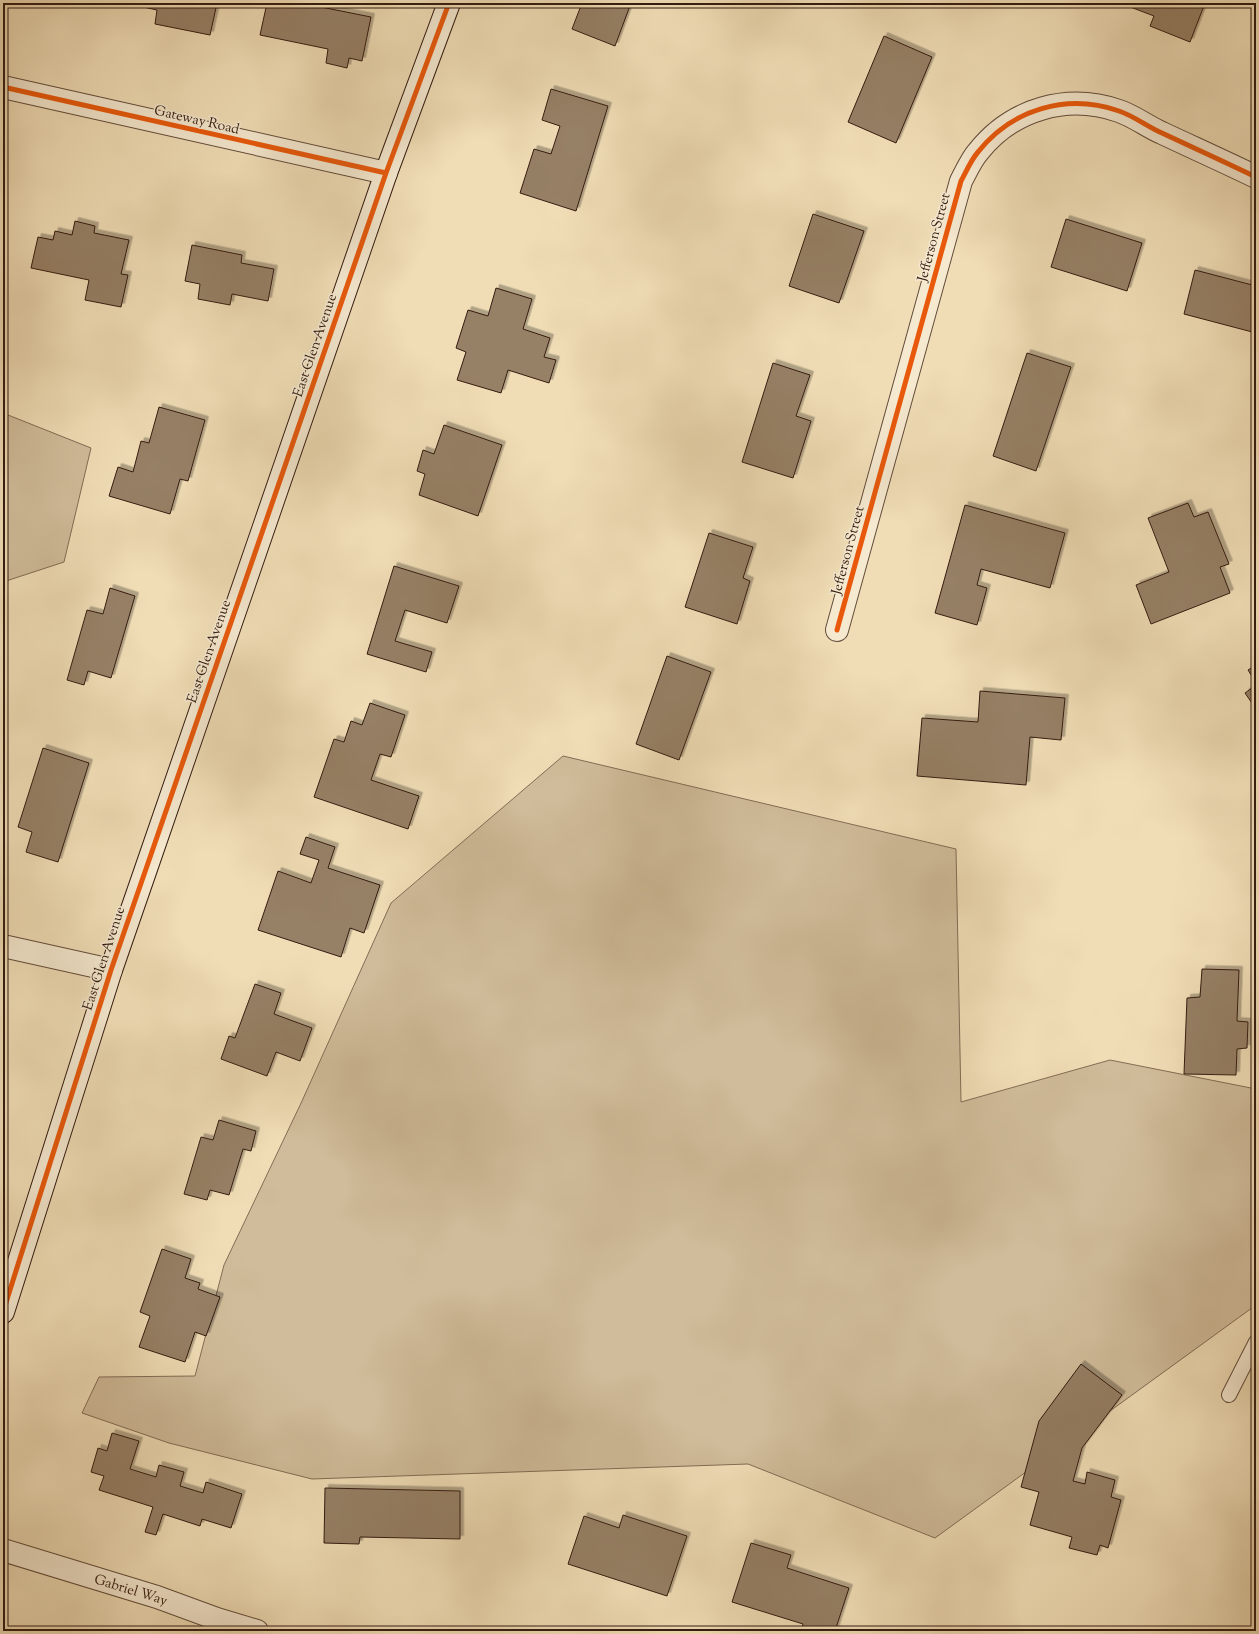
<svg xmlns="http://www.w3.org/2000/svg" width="1259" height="1634" viewBox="0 0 1259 1634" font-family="'Sorts Mill Goudy',serif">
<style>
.green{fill:#d0bc9a;stroke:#826c55}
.building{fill:#968066;stroke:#341b10;filter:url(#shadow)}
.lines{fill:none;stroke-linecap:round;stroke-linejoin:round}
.lane-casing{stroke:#634c3a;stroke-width:16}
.street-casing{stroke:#634c3a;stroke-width:24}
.secondary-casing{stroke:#341b10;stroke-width:24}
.lane{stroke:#f5e9d0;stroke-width:14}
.street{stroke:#f5e9d0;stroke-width:22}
.secondary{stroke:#f5e9d0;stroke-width:22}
.cycleway-casing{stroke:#f5e9d0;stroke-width:8}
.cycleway{stroke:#e8590c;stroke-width:5}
.labels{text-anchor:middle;stroke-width:3;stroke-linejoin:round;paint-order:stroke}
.street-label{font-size:14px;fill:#341b10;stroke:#f5e9d0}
</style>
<defs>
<filter id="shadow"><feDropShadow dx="3.5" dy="-3.5" stdDeviation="0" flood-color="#0004"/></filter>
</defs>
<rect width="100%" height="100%" fill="#f0ddb6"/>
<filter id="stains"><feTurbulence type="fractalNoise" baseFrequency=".005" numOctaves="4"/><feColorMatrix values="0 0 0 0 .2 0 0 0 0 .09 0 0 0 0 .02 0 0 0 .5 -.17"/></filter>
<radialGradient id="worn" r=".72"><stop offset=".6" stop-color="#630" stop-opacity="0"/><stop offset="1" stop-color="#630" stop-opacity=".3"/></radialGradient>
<path class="green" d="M3,413L91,448L64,562L3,582Z
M563,756L956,849L961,1102L1110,1060L1256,1089V1305L935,1538L748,1464L312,1479L169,1443L82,1413L99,1377L195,1376L224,1265L302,1101L391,903Z"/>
<path class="building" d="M134,3H217L210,35L155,24L157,10L134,5Z
M267,3H311V5L371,17L362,61L349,58L347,68L326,63L328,49L260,35Z
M582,3H631L615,46L572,29Z
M1126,3H1205L1190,42L1150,26L1154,16L1125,5Z
M884,36L932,57L896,143L848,122Z
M551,89L608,106L576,211L520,193L534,149L551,154L560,126L542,120Z
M813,214L864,231L839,303L789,286Z
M1066,219L1142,243L1127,291L1051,267Z
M75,221L95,226L94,233L129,240L121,274L128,275L121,307L85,300L89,280L31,268L38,237L53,240L55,231L72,235Z
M192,245L242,255L241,263L274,269L268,301L232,294L230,305L198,299L200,284L185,281Z
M1195,270L1256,286V333L1184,314Z
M496,288L532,299L523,329L550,338L544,357L556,360L549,383L508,370L501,393L457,380L466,352L456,348L468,310L488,316Z
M1027,353L1071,367L1036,471L993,456Z
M773,363L810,375L796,416L811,421L793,478L742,462Z
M159,407L205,420L188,481L180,479L170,514L109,496L118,467L133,472L141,441L149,443Z
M444,425L502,445L478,516L419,495L425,474L417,471L423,450L434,454Z
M1188,503L1194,517L1208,512L1229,564L1220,567L1230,593L1151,624L1136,585L1169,572L1148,518Z
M965,505L1065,533L1050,588L981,569L977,585L987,588L977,625L935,613Z
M709,533L753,547L743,578L750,581L737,624L685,607Z
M394,566L459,586L447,623L405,610L395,641L432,652L426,672L367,654Z
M110,588L135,596L111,678L88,671L84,685L67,680L87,610L103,614Z
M667,656L711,672L679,760L636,744Z
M1256,665V683L1248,670Z
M1256,685V709L1245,693Z
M980,691L1065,698L1061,740L1030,737L1026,785L917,776L922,718L978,722Z
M370,703L405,715L391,757L380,754L371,780L419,796L408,829L314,797L334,739L344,742L351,721L362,725Z
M43,748L89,763L58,862L26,852L32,832L18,827Z
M306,837L335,847L328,868L380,885L364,933L350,928L341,957L258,930L278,871L311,883L319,860L300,854Z
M1202,969L1239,970L1237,1021L1248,1022L1247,1048L1237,1049L1236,1075L1184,1074L1187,998L1200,997Z
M255,984L281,993L274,1014L312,1028L300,1061L276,1052L267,1076L221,1059L229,1036L235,1038Z
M219,1120L256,1131L251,1151L243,1149L229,1195L210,1190L207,1200L184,1194L201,1137L213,1140Z
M162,1249L191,1259L185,1278L200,1283L198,1289L220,1297L206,1336L195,1332L185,1362L139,1347L150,1316L140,1312Z
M1081,1364L1122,1395L1082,1448L1073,1481L1085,1484L1087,1472L1115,1480L1111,1497L1121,1500L1108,1548L1100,1545L1097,1555L1069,1548L1072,1537L1030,1525L1039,1492L1021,1487L1039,1421Z
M112,1433L139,1441L130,1469L156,1477L159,1465L184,1472L180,1486L203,1493L206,1482L242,1494L231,1528L202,1519L200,1526L163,1514L156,1535L145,1532L153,1507L99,1490L104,1476L91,1472L98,1448L107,1451Z
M325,1488L460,1491V1539L360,1537L359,1544L324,1543Z
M623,1515L687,1536L667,1596L568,1564L584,1516L619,1528Z
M751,1543L791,1555L787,1568L849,1588L835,1631H801L803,1624L732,1602Z"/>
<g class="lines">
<g class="lane-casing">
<path id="lane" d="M1229,1395L1256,1342"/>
</g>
<g class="street-casing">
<g id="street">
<path d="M3,87L386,173"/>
<path d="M837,630L961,181C966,172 971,160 978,152C1012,109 1067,93 1119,111C1134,116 1148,127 1162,133C1194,148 1225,162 1256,177"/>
<path d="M3,946L111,970"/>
<path id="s1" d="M3,1550L157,1597L217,1619L257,1631"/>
</g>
</g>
<g class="secondary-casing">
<path id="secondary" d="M3,1312L111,970L147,866L386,173L449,3"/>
</g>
<use href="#lane" class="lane"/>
<use href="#street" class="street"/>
<use href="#secondary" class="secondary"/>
<g class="cycleway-casing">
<path id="cycleway" d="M3,87L386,173
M837,630L961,181C966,172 971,160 978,152C1012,109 1067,93 1119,111C1134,116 1148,127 1162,133C1194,148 1225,162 1256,177
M3,1312L111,970L147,866L386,173L449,3"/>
</g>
<use href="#cycleway" class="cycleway"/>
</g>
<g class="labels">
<g class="street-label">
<text transform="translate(197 119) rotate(13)" y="5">Gateway Road</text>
<text transform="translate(933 237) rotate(-75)" y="5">Jefferson Street</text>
<text transform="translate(314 345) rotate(-71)" y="5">East Glen Avenue</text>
<text transform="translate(847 550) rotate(-75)" y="5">Jefferson Street</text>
<text transform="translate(208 651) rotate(-71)" y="5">East Glen Avenue</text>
<text transform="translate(103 958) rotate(-72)" y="5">East Glen Avenue</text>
<text dy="5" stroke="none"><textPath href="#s1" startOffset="134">Gabriel Way</textPath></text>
</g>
</g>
<rect width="1259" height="1634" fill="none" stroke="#f0ddb6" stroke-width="16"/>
<rect x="4" y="4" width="1251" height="1626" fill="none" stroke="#341b10" stroke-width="2"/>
<rect x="8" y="8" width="1243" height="1618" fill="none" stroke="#341b10"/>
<rect width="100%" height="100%" filter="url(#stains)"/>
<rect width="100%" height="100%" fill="url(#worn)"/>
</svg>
